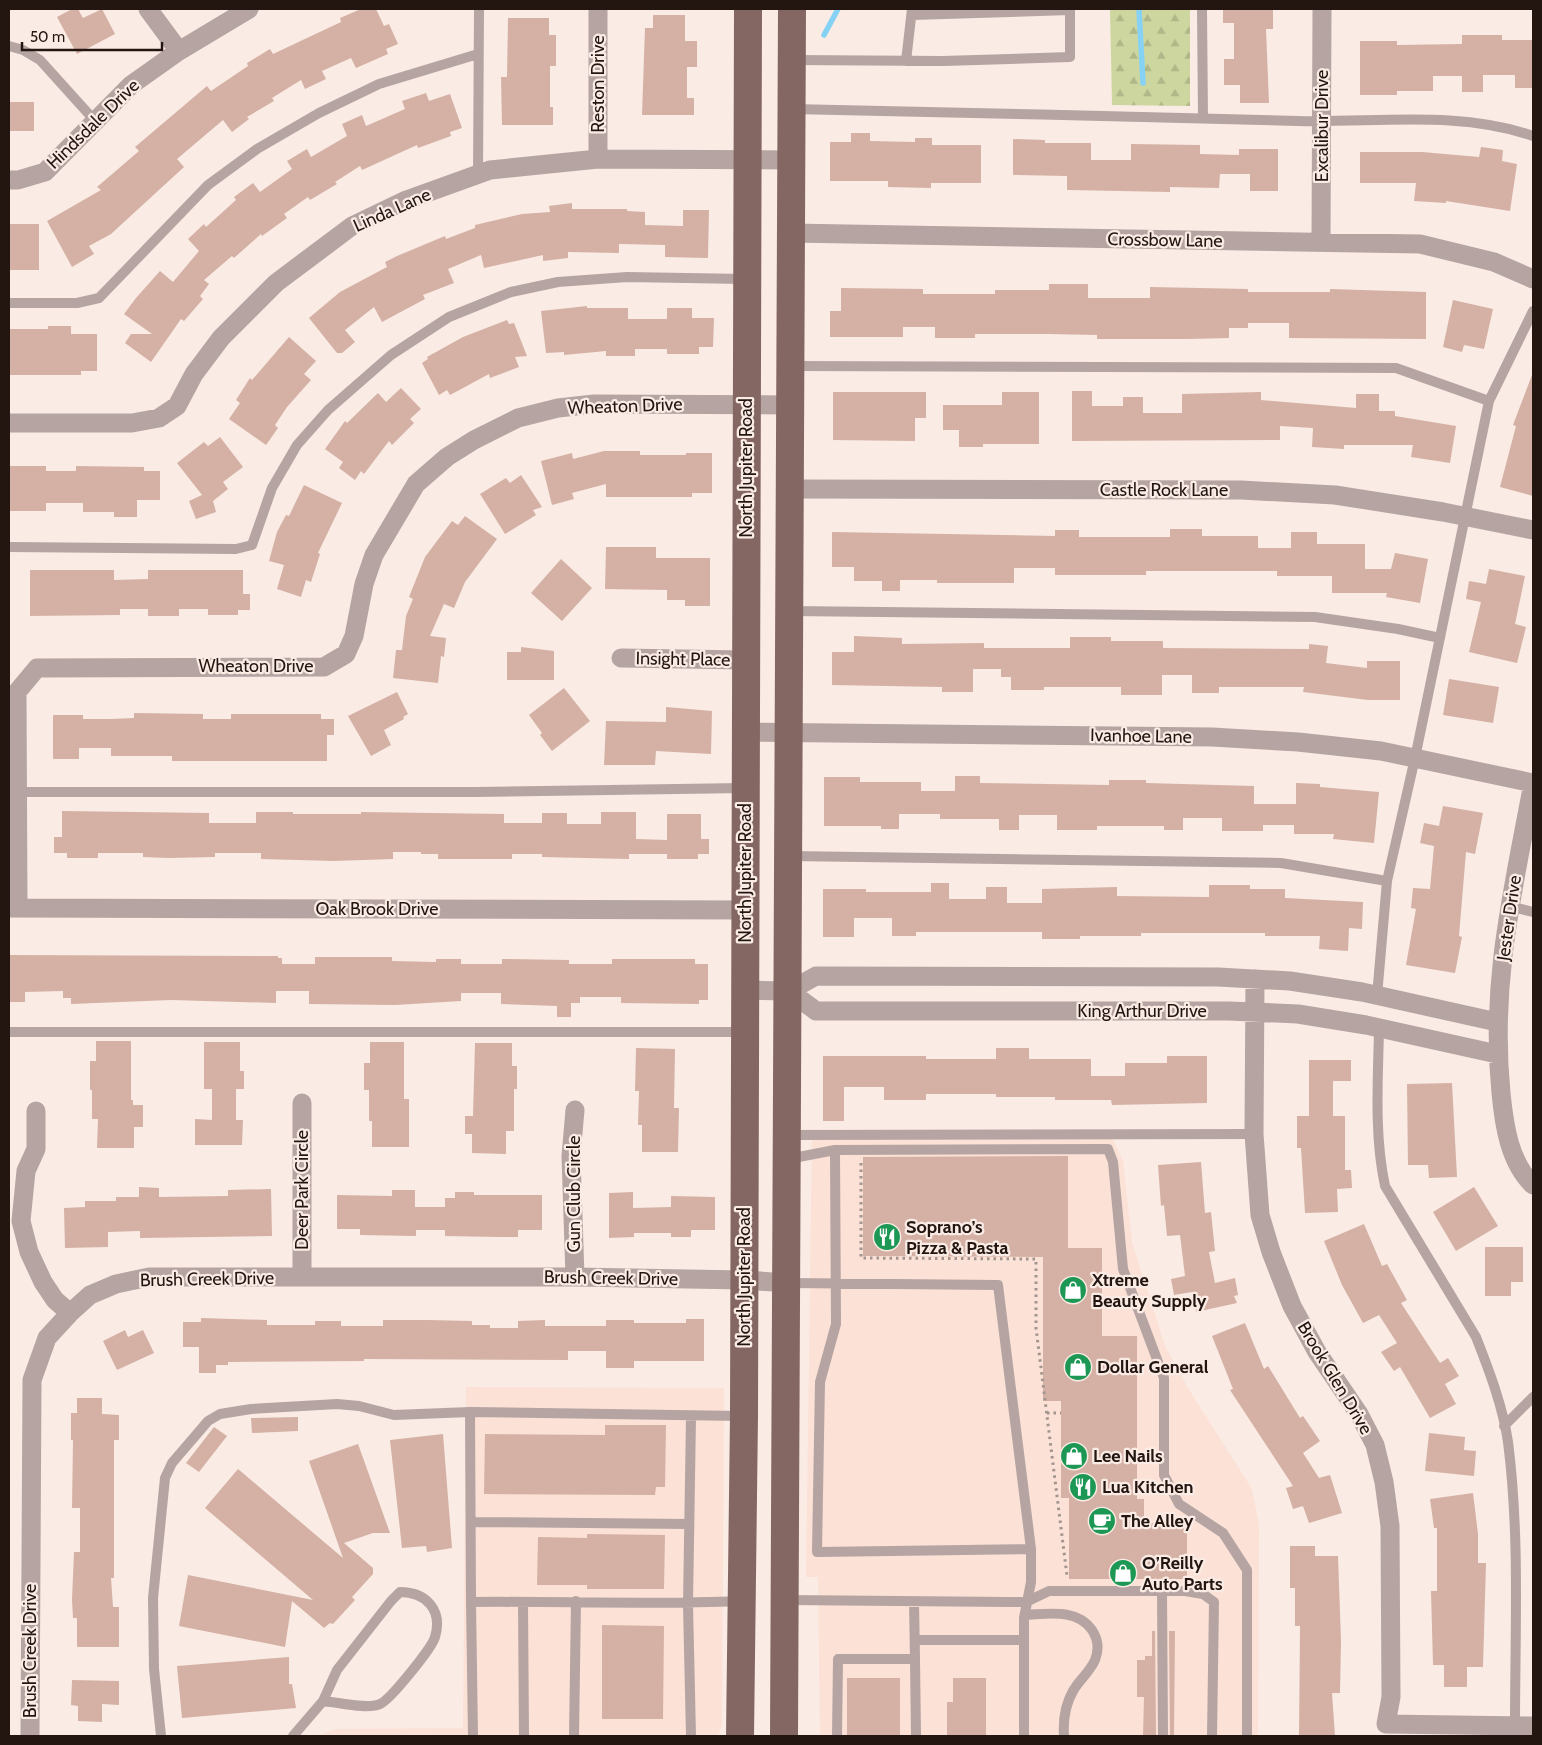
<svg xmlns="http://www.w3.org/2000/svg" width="1542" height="1745" viewBox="0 0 1542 1745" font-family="Cabin,sans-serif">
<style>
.built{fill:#fce1d6}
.forest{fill:url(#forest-firs)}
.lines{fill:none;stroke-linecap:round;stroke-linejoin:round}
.stream{stroke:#85d2f4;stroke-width:5.5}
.building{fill:#d4b1a4}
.path{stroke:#a2948e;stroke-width:3;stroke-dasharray:2.5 4;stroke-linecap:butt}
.service{stroke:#b5a4a2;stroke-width:10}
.minor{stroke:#b5a4a2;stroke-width:19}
.primary{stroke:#846762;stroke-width:28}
.labels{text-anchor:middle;stroke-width:4.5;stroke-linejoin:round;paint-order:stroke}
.street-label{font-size:18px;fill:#231611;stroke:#faebe5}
.poi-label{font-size:18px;font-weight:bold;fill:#231611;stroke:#faebe5;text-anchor:start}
</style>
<defs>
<pattern id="forest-firs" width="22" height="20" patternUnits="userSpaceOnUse" patternTransform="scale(1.25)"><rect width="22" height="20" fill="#cdd69f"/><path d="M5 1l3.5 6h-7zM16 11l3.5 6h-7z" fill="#b0b788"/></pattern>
</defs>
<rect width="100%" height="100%" fill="#faebe5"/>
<path class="built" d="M812,1138L1113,1139L1123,1161L1132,1242L1165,1346L1188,1388L1252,1489L1259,1525L1258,1736H820L818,1577H806Z
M466,1387L724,1388L722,1724L718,1736H318L335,1729L463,1728Z"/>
<path class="forest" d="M1110,9H1190V106L1112,105Z"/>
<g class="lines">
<path class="stream" d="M1139,9L1143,83
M824,35L838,9"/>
</g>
<path class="building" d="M72,9H78L83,18L102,9L115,34L77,54L57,17Z
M361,9H376L384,26L389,24L398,44L386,49L388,54L356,68L351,58L322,71L326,79L305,89L301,80L272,98L274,101L247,117L249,119L232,132L223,120L177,159L184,167L111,234L89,246L94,254L72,267L47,221L101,190L97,187L139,151L135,147L207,86L211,91L248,66L247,63L270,49L273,54L341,22L340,18Z
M1223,9H1273V29H1266L1269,103H1240V85H1224V59H1234V23H1223Z
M653,15H685V41H697V67H687V98H694V115H642L645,28H653Z
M508,18H549V35H556V66H550V107H553V125H502L501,77H507Z
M1462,35H1502V40H1533V88H1515V75H1483V92H1462V76H1433V91H1397V95H1360V41H1397V45L1462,44Z
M426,93L429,101L450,94L462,128L450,132L451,136L418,148L417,145L362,170L360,166L335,182L337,184L310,200L308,197L284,214L287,218L262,236L261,234L234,258L232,256L204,280L209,284L200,296L203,299L184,321L181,319L151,362L125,343L131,334H152L124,314L136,298L160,271L173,282L199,251L188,239L204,224L206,227L236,200L234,197L253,183L260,192L292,169L287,161L307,149L311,157L347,136L342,124L362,115L366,126L405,109L402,101Z
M9,102H34V131H9Z
M851,133H870V141L915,142V138H932V145H981V183H931V188L888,187V181H830V142H851Z
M1013,139L1045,140V143H1091V160H1131V144L1200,145V154L1239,155V149H1278V191H1250V174H1220L1219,188L1170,187V192L1067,190V176L1013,175Z
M1481,147L1503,150L1502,161L1517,164L1510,211L1446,201V203L1414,201L1416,183H1360V152H1422L1479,157Z
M572,203V209H627V211L645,212V225L683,226V210H709L708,258L665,257V245L619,244V253L568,252V258L543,261V255L484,268L481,255L448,269L454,283L423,295L425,299L382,322L374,307L345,330L355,342L342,353H337L309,318L340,292L387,267L385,262L397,256L445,236L446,239L475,228V225L522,214L550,212L549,206Z
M9,224H39V270H9Z
M1049,284H1088V298H1150V287L1248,289V292H1330V289L1426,292V339L1289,338V323H1248V328H1229V338L1188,339H1097V335L1048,334H975V338H935V327H903V337H830V311H841V288L923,289V294H995V290H1049Z
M1453,300L1493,309L1484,349L1464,345L1462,352L1443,347Z
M587,306V308H628V319H667V308H692V318H714L713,347H699V354H667V349H635V356H606V351L564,355V352L546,353L541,311Z
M507,320L509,324L514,323L527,356L515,357L519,367L490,378L489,374L450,395L447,390L439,395L422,363L428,359L427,357L463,337Z
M48,326H71V334H97V371H81V375H9V329H48Z
M289,337L316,361L304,374L311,380L287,407L275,425L278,428L266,445L229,419L240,403L236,400L250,378L252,380Z
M1532,375L1533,376V496L1500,487L1516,426L1513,425Z
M401,388L421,409L410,419L414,423L392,445L389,441L364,474L361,471L355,480L339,468L343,462L325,449L345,421L347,423L378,393L386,402Z
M1072,391H1092V406H1123V397H1143V413H1182V394L1261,392V400L1356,408V394H1379V411H1395V416L1456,426L1450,463L1411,457L1413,445H1344V449L1312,447L1313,428L1280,426V440L1072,441Z
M833,392H926V418H915V441L833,440Z
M1002,392H1039V444H983V447H959V430H943V405H1002Z
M220,437L243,467L223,482L228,489L213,501L216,512L196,519L189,501L202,495L177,463L204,442L208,446Z
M604,451H640V455H686V453H712V493H692V497H606V484L572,493L574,499L552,505L541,461L572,453L573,459Z
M9,466H46V471H76V466L144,467V471H160V500H137V517H114V512H83V503H46V511H9Z
M521,475L542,507L533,510L536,515L505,534L480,494L506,478L510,483Z
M304,485L342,503L318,553L320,554L311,582L306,580L301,597L277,589L284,565L269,561L277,532L286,515L289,516Z
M465,516L497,539L465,582L454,608L444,604L430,636L446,638L444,657L441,656L438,683L393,678L396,650H402L406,616L413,599L409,597L425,557L452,521L458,525Z
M1170,529H1202V536H1258V548H1291V532H1317V544H1365V569H1391L1395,553L1428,559L1420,603L1386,597L1387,593H1332V576H1277V571H1146V575H1055V568H1014V583H937V580H900V591H882V581H854V567H832V532L1055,536V530H1079V537H1170Z
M606,547H656V558H710V606H685V600H667V590L605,589Z
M561,559L592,588L562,621L531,593Z
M1489,569L1525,576L1515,624L1526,627L1517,663L1469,652L1481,602L1466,599L1469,581L1486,584Z
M30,570H114V580L148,579V570H243V594H250V610H238V615H208V609H179V616H148V609H120V615L30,616Z
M854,636L902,638V644L984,643V648H1070V637H1111V641H1163V648L1309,649V644L1328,646L1326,663L1367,668V661H1400V700H1368L1303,692L1304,687H1219V693H1192V675H1162V695H1121V687H1044V690H1011V677H1001V669H973V692H942V687L832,685V652H854Z
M521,647L554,651V680H507V652H521Z
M1449,679L1499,687L1493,723L1443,715Z
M564,688L590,721L552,751L540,735L542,733L529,715Z
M397,692L408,714L403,717L404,719L384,730L391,745L371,756L348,716Z
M666,707L712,711L711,754L656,751L655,765H604L606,721L666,722Z
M134,713L203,714V719H231V714H321V719H334V735H327V761H172V756H111V748H79V759H53V715H83V719H111L134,718Z
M955,776H980V783L1109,785V780H1146V783L1254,786V804H1296V783L1320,784V787L1379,792L1374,843L1333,839L1334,834H1294V825H1263V831H1222V818H1183V830H1164V826H1097V830H1057V815H1019V830H999V819H940V814H899V829H881V826H824V777H860V782H921V791H955Z
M1443,806L1483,813L1475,854L1466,852L1459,936L1462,937L1455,973L1406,965L1416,909L1411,908L1413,888L1430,889L1434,846L1420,843L1424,823L1439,826Z
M62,811L209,813V823H256V812H293V814H361V812L504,814V823H542V813H567V824H601V812H636V839L667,840V814H701V839H709V854H698V859H667V854H629V859L542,857V854H512V859H438V854H421V852H393V859L334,861L261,859V853H215V857L169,858L143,857V853H98V858H67V853H54V837H62Z
M931,883H949V899H986V887H1007V903H1042V889L1117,887V896L1209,897V885H1250V889H1285V898L1363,902L1362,929L1349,928L1348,951L1319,949L1320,936H1265V933H1141V936H1080V939H1042V932H916V936H892V918H854V937H823V889H866V892H931Z
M9,955L278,956V958H282V964H315V957H392V961L436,962V959H461V964H502V959L569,960V964H612V959H695V964H708V1000H699V1004L621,1003V997H580V1003H571V1017H557V1006L501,1004V993H461V1001L395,1005L309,1004V991H276V1003L171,1000L71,1004V998H63V991L25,992V1002H9Z
M96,1041H131V1100H133V1105H143V1127H134V1148H97L98,1119H92V1090H90V1061H96Z
M204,1042H240V1071H244V1089H236V1120H243L242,1145H195V1119L212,1120V1089H204Z
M370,1042H404V1099H409V1147H372V1121H369V1090H364V1063H370Z
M475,1043H512V1066H517V1089H514V1131H506V1154L472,1153V1134H465V1116H473Z
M636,1048L675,1049L674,1108H679L678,1152H642V1125H638L639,1091H635Z
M996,1048H1029V1059H1091V1076H1125V1063H1167V1056H1207V1103L1112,1105L1111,1100H1055V1097H996V1094H926V1100H884V1087H844V1121H823V1056H926V1059H996Z
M1309,1060H1351V1081H1333V1116H1345V1170H1351L1352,1188L1337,1189L1338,1212L1305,1213L1301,1148H1297V1116H1309Z
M1452,1083L1457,1177L1429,1178L1428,1165H1408L1407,1084Z
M1068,1156V1248H1102V1336H1137V1499H1144V1523H1187V1579H1069V1498H1061V1401H1043V1257L863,1256V1157Z
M1201,1162L1205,1213L1211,1212L1215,1251L1209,1252L1215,1283L1235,1278L1238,1295L1234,1296L1237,1303L1196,1312L1192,1292L1174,1295L1171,1279L1185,1276L1180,1235L1167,1236L1164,1205L1161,1206L1158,1165Z
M139,1187L159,1188V1197L228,1196V1190L271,1189L272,1236L140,1238V1231L108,1232V1247L65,1248L64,1208L85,1207V1201H116V1197H139Z
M1474,1187L1498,1226L1456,1251L1433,1212Z
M392,1190H415V1207H445V1198H455V1192H474V1195H542V1230H518V1237H500L445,1236V1230H416V1236L360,1235V1229H337V1195L392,1196Z
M633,1192V1208L671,1207V1196L715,1197V1230H691V1237H671V1233H634V1237L609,1238V1193Z
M1364,1224L1382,1266L1387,1264L1407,1300L1401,1303L1440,1363L1448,1358L1459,1376L1445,1384L1456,1404L1430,1418L1400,1367L1394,1371L1381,1352L1397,1343L1379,1315L1363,1323L1342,1285L1324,1241Z
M1485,1247H1523V1282H1511V1296H1485Z
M201,1318L267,1320V1325H315V1321H341V1326H383V1320H427L472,1321V1325H490V1328H518V1321L545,1320V1326H606V1320H634V1323H686V1319H704V1361H634V1368H606V1351H568V1360L364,1359V1361L228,1362V1365H216V1373H199V1347H183V1322H201Z
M1245,1323L1264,1369L1268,1366L1300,1418L1303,1416L1320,1441L1303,1453L1319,1478L1330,1475L1342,1513L1309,1523L1303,1506L1293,1509L1286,1488L1293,1486L1230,1390L1233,1389L1212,1336Z
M125,1330L128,1337L143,1330L154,1353L117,1370L103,1341Z
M77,1398H102V1414L119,1415V1440H114V1578H111L113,1607H119V1647H77V1618H73L72,1600L74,1552H80V1508H72L73,1440H71V1413H77Z
M298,1417V1431L252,1433L251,1418Z
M605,1425H666L665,1487H656L655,1495L484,1494L485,1434L605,1435Z
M214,1427L227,1436L199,1472L186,1463Z
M1429,1433L1465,1437L1464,1450L1476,1451L1474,1476L1425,1471Z
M443,1434L452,1548L427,1552L426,1546L402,1548L390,1440Z
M358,1444L390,1533H373L344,1543L373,1568V1574L352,1597L355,1600L333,1624L330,1623L324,1628L292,1601L285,1647L179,1626L188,1575L313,1600L205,1508L238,1469L343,1558L309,1461Z
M1473,1493L1478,1534V1563H1486L1483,1667H1467V1687H1444V1665H1433L1431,1591H1437V1528H1434L1430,1499Z
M587,1534L665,1535L664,1589H587V1585H537L538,1537L587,1538Z
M1290,1546H1315V1556H1338L1341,1641L1340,1693H1332L1335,1736H1299L1300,1626H1295V1588H1290Z
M602,1625L664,1626L663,1719H602Z
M1152,1631H1155L1156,1736H1143L1144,1697H1137V1660H1145V1656H1152Z
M1169,1631H1175L1174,1736H1170Z
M289,1657V1684H292L296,1708L182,1718L177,1666Z
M847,1678H900V1736H847Z
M953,1678H986V1736H947V1702H953Z
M72,1680L119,1681V1705L102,1704V1722L78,1721V1706L71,1705Z"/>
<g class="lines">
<path class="path" d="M861,1163V1258L1036,1259V1328L1067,1576
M1047,1413H1061"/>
<path class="service" d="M1202,9L1203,118
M912,15L1070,10
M9,46L23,50L40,60L95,121
M792,60L943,61L1070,57V9
M906,61L912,9
M792,109C961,112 1129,117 1298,121C1376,123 1458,110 1533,136
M478,174L479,9
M9,303H77L99,298L208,185L257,149L319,113L379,84L478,54
M792,366L1396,368L1489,401
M9,547L236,549L252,545L272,488L297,445L328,410L391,355L449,317L511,292L558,282L627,277L745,279
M790,611L1315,617L1398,629L1440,638
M17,792H475L744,788
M789,856L1281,863L1387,881
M1509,906L1533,912
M1377,996L1387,881L1415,758L1489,401L1533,311
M1379,1029C1378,1081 1374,1134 1385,1186L1476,1337C1489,1370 1503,1407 1508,1442C1520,1536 1515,1631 1515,1726
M9,1032H745
M788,1135L1254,1134
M835,1150L836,1324L820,1382L817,1552L1031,1549
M788,1159L835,1150L1108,1149L1113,1162L1123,1269L1164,1378V1475L1179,1504L1223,1533L1247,1570V1736
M788,1283L998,1285L1031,1549V1582L1024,1618V1736
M470,1412L471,1602
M691,1417L688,1604L691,1736
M1504,1426L1533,1397
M471,1522L689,1524
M1162,1591L1163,1736
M786,1600L1008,1602H1026L1049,1591H1185L1203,1594L1214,1602L1212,1736
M523,1602L524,1736
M1025,1615C1048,1614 1077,1608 1092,1630C1098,1639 1099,1650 1095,1660C1090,1672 1079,1680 1073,1691C1065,1705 1063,1721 1064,1736
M915,1640H1024
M915,1659L916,1736
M161,1736L154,1669L153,1598L165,1478L172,1463L208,1421L220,1414L251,1409L337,1404L359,1406L394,1415L470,1412L742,1416
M293,1736L323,1701L337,1670L391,1601L400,1592C426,1592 443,1610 435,1637C432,1648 390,1700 380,1704C368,1710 337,1702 323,1701
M473,1736L471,1602C561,1601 651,1605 741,1601
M574,1736L576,1601
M837,1736L838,1659H915L914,1602"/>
<path class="minor" d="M148,9L179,51
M598,9V159
M9,180H18L45,172L131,85L179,51L249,9
M791,233L1420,244L1494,262L1533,279
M1321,242L1322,9
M9,423H132L159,418L177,406L194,374L221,338L276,283L352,226L404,201L490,170L598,159L792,160
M790,489L1241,490L1335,495L1443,512L1533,530
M621,658L746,660
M745,732L1212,737L1298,742L1381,751L1533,783
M1533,783C1513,891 1490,982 1501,1093C1504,1124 1509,1162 1533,1185
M9,908L746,910
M18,908L17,692L37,668L324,667L346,654L354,636L364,584L374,555L416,484L447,457L474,440L518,418L558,408L594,404L791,405
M1255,979L1254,1134L1260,1215L1271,1252L1292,1306L1317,1352L1359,1414L1375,1445L1384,1482L1390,1526L1391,1697L1386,1724L1533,1726
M744,990L789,991L816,976L1218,977L1290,981L1362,992L1497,1022
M789,991L816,1011H1229L1298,1014L1366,1025L1497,1054
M575,1110L571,1156L575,1277
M36,1111V1149L26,1171L21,1221L29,1252L43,1282L55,1300L70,1313
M302,1277V1103
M30,1736L32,1380L47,1338L70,1313L90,1295L116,1284L149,1277H575L744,1280L787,1283"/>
<path class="primary" d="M740,1736L744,1416L748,9
M784,1736L792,9"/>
</g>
<defs>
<g id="restaurant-disc" transform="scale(1.4375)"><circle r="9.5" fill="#1c9754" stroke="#faebe5"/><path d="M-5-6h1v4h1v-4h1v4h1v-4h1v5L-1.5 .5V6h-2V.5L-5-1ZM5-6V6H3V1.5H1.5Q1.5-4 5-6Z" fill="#fff"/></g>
<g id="shop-disc" transform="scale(1.4375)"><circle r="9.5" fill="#1c9754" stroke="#faebe5"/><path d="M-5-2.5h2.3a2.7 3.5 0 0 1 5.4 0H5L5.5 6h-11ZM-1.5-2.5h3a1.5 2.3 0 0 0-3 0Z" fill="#fff"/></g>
<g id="cafe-disc" transform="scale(1.4375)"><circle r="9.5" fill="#1c9754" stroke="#faebe5"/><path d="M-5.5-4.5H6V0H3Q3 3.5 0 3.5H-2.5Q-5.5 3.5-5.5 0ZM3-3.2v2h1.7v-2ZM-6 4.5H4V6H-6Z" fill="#fff"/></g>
</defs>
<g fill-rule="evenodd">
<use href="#restaurant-disc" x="887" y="1237"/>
<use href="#shop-disc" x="1073" y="1290"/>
<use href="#shop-disc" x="1078" y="1367"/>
<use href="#shop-disc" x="1074" y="1456"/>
<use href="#restaurant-disc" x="1083" y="1487"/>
<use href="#cafe-disc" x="1102" y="1521"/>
<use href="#shop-disc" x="1123" y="1573"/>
</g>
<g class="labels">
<g class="street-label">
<text transform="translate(598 84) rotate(-90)" y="6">Reston Drive</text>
<text transform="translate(93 124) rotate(-44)" y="6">Hindsdale Drive</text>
<text transform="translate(1322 126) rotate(-90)" y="6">Excalibur Drive</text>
<text transform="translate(392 210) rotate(-24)" y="6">Linda Lane</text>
<text transform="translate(1165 240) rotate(1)" y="6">Crossbow Lane</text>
<text transform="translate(625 406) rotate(-2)" y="6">Wheaton Drive</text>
<text transform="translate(746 468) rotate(-90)" y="6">North Jupiter Road</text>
<text x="1164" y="496">Castle Rock Lane</text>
<text transform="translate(683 659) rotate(1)" y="6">Insight Place</text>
<text x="256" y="672">Wheaton Drive</text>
<text transform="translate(1141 736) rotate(1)" y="6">Ivanhoe Lane</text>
<text transform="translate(745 873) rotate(-90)" y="6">North Jupiter Road</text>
<text x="377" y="915">Oak Brook Drive</text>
<text transform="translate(1509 918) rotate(-82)" y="6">Jester Drive</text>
<text x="1142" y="1017">King Arthur Drive</text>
<text transform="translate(302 1190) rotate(-90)" y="6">Deer Park Circle</text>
<text transform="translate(574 1194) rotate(-90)" y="6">Gun Club Circle</text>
<text transform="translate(744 1277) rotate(-90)" y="6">North Jupiter Road</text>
<text transform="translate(611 1278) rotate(1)" y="6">Brush Creek Drive</text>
<text transform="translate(207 1279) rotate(-1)" y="6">Brush Creek Drive</text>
<text transform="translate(1335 1378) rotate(59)" y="6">Brook Glen Drive</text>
<text transform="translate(30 1651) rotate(-90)" y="6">Brush Creek Drive</text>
</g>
<g class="poi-label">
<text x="906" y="1233">Soprano’s<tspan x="906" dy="21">Pizza &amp; Pasta</tspan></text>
<text x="1092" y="1286">Xtreme<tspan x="1092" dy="21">Beauty Supply</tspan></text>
<text x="1097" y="1373">Dollar General</text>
<text x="1093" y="1462">Lee Nails</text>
<text x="1102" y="1493">Lua Kitchen</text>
<text x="1121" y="1527">The Alley</text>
<text x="1142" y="1569">O’Reilly<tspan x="1142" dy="21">Auto Parts</tspan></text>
</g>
</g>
<rect width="1542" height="1745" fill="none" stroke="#231611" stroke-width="20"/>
<path d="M22 42v8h140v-8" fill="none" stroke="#231611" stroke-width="2.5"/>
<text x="30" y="42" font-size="15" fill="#231611" stroke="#faebe5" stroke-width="4" paint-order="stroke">50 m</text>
</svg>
